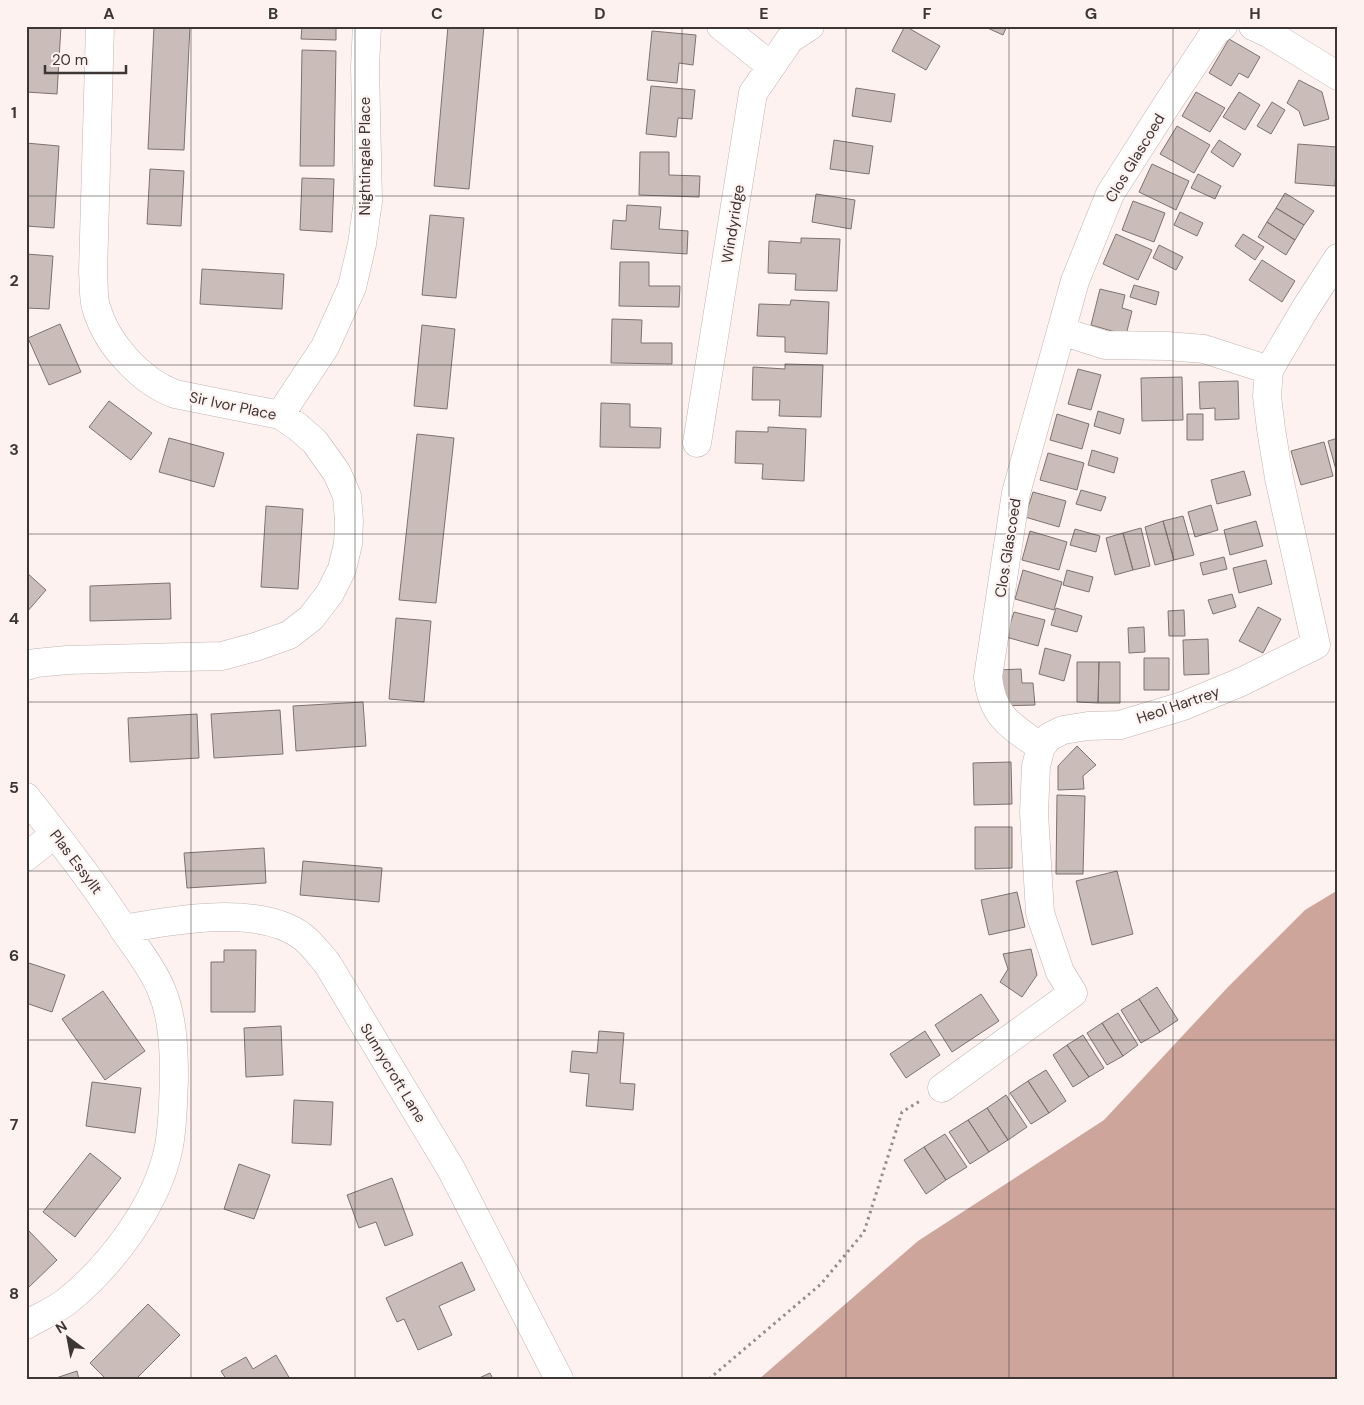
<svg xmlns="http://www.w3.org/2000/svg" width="1364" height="1405" viewBox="0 0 1364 1405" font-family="'DM Sans',sans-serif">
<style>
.forest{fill:#cea59b}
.building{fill:#cabdb9;stroke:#7e726f}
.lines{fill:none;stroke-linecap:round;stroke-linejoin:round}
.minor-casing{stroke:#c0b3af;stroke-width:29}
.path{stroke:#958d8b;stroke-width:3;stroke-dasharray:2.5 4;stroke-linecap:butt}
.minor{stroke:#fff;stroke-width:28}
.grid{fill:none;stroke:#3c3735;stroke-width:1;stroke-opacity:0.55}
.labels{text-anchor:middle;stroke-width:4.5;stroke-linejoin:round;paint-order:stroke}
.street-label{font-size:15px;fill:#3c3735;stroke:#fef2f0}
.neatline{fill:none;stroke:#3c3735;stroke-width:2}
.grid-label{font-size:16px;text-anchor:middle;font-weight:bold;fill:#3c3735}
</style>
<rect width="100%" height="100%" fill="#fef2f0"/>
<path class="forest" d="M1338,890V1379H759L918,1241L1104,1120L1228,987L1305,910Z"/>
<path class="building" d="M28,26H61L57,94L26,92Z
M154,26H190L184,150L148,149Z
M302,26H336V40L301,39Z
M448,26H484L469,189L434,186Z
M905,26L940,46L926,70L892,51Z
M983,26H1007L1003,35Z
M652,31L696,35L693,65L679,63L677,83L647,80Z
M1229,39L1260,57L1248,78L1239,73L1231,86L1209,73Z
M302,50L336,51L334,166H300Z
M1299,80L1322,92L1329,119L1304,126L1299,111L1287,103Z
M651,86L695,90L692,119L678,118L676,137L646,134Z
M856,88L895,94L891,122L852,116Z
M1196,92L1225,108L1210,132L1182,116Z
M1239,92L1260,105L1245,130L1223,117Z
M1272,102L1285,110L1271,134L1257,126Z
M1177,126L1210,145L1194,173L1160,154Z
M834,140L873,146L869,174L830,169Z
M1219,140L1241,154L1233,167L1211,152Z
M26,143L59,146L54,228L26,226Z
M1298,144L1337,147L1335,186L1295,183Z
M640,152H669V175L700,176L699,197L639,195Z
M1152,164L1189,181L1176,210L1139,192Z
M150,169L184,171L181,226L147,224Z
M1198,174L1221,186L1215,199L1191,188Z
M302,178L334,179L332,232L300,230Z
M1285,193L1314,211L1304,225L1276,208Z
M816,194L855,200L851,229L812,222Z
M1133,201L1165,213L1154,242L1122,230Z
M627,205L661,207L659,229L688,231L687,254L611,249L613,220L626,221Z
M1276,208L1304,225L1295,240L1267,222Z
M1180,212L1203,223L1197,236L1174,225Z
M430,215L464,218L456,298L422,295Z
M1267,222L1295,240L1286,255L1258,237Z
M1116,234L1152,250L1138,280L1103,264Z
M1243,234L1264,247L1255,260L1235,246Z
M801,238L840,239L837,291L795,290L796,274L768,273L769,241L801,243Z
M1159,245L1183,257L1176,270L1153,258Z
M26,254L53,256L49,309L26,308Z
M1262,260L1295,281L1282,302L1249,280Z
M620,262H649V286H680L679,307L619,306Z
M202,269L284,274L282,309L200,304Z
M1134,285L1159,292L1156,305L1130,297Z
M1100,289L1125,295L1122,308L1132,311L1126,335L1091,325Z
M791,300L829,302L827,354L785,352V337L757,336L759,304L790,305Z
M612,319L642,320L641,343H672V364L611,363Z
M60,324L81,372L49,385L28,338Z
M422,325L455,329L447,409L414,406Z
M785,364L823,365L821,417L779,416L780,400H752L753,367L785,369Z
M1078,369L1101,375L1091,410L1068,404Z
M1182,377L1183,420L1142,421L1141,378Z
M1238,381L1239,419L1215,420V408L1200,409L1199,382Z
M109,401L152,433L131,460L89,427Z
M601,403L630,404V427L661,428L660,448L600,447Z
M1098,411L1124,419L1120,434L1094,426Z
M1057,414L1089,424L1082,449L1050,440Z
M1187,414H1203V440H1187Z
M768,427L806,429L804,481L762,479L763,464L735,463L736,431L768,432Z
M417,434L454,438L436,603L399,600Z
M169,438L224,453L214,487L159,472Z
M1338,438V477L1328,441Z
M1324,442L1333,476L1301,485L1291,451Z
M1092,450L1118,458L1114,473L1088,465Z
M1048,453L1084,463L1077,490L1040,480Z
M1244,471L1251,495L1217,504L1211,480Z
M1081,490L1106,497L1101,511L1076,504Z
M1033,492L1066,501L1059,527L1025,517Z
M1211,505L1218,530L1195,537L1188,512Z
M266,506L303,509L298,589L261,587Z
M1183,516L1194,555L1174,560L1163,521Z
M1163,521L1174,560L1155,565L1145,527Z
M1256,521L1263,546L1230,555L1224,530Z
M1141,528L1150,566L1133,570L1123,533Z
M1075,529L1100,536L1096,552L1070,545Z
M1030,531L1067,542L1059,570L1022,560Z
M1123,533L1133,570L1115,575L1106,538Z
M1224,557L1227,569L1203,575L1200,563Z
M1266,560L1272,584L1239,593L1233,568Z
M1023,570L1062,582L1054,610L1015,599Z
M1067,570L1093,577L1089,592L1063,585Z
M26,572L46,590L26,613Z
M170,583L171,619L90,621V586Z
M1232,594L1236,607L1213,614L1208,600Z
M1258,607L1281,619L1263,653L1239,641Z
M1056,608L1082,616L1077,632L1051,625Z
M1184,610L1185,636H1169L1168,611Z
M1014,612L1045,620L1038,646L1006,637Z
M396,618L431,621L424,702L389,699Z
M1144,627L1145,652L1129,653L1128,628Z
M1208,639L1209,674L1184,675L1183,640Z
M1045,648L1071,655L1064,681L1039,674Z
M1144,658H1169V690H1144Z
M1077,662H1099L1098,703L1077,702Z
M1099,662H1120V703H1098Z
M1021,669L1022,683H1033L1035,705L999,706L997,670Z
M363,702L366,746L296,751L293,706Z
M280,710L283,754L214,758L211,714Z
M197,714L199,758L130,762L128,718Z
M1077,746L1096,765L1083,776L1084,789L1058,790V766Z
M1011,762L1012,804L974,805L973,763Z
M1057,795L1085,796L1083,874H1056Z
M975,827H1012V868L975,869Z
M264,848L266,883L187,888L184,853Z
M303,861L382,868L379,902L300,895Z
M1117,871L1133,934L1092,945L1076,881Z
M1017,892L1025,927L989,935L981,900Z
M1031,949L1037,975L1022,997L1000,982L1008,969L1003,954Z
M224,950H256L255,1012H211V962H224Z
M26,962L65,975L52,1012L26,1003Z
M1157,987L1178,1020L1160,1032L1139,999Z
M103,991L145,1051L105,1080L62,1019Z
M981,994L999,1021L952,1052L935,1025Z
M1139,999L1160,1032L1141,1043L1121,1010Z
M1118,1013L1138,1045L1123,1056L1102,1023Z
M1102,1023L1123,1056L1107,1065L1087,1033Z
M281,1026L283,1075L246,1077L244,1028Z
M599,1031L624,1033L620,1083L635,1084L633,1110L586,1106L589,1074L570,1072L572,1051L597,1053Z
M925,1031L940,1055L906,1078L890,1054Z
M1083,1035L1104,1068L1089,1077L1067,1045Z
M1067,1045L1089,1077L1073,1087L1053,1055Z
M1046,1070L1066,1101L1049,1113L1028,1081Z
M1028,1081L1049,1113L1031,1124L1010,1093Z
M92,1082L141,1088L135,1133L86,1126Z
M1006,1095L1027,1127L1008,1140L987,1108Z
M294,1100L333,1102L331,1145L292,1143Z
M987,1108L1008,1140L989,1152L968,1120Z
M968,1120L989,1152L970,1164L949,1132Z
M945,1134L967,1167L946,1180L924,1147Z
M924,1147L946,1180L926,1194L904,1160Z
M90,1153L121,1178L75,1237L43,1212Z
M239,1164L270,1175L254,1219L224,1209Z
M392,1178L413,1235L385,1246L376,1222L359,1228L347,1195Z
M27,1229L57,1260L28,1288L26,1286Z
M462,1262L475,1290L439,1306L452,1335L418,1350L404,1319L397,1322L386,1298Z
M148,1304L180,1335L136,1379H106L90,1363Z
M276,1355L290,1379H226L221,1371L246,1357L253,1369Z
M77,1371L79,1379H53Z
M490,1373L493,1379H477Z"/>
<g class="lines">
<g class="minor-casing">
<path id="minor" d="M721,26L771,66
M1253,26L1268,33L1338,76
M1061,331L1105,345L1167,346L1204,349L1269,370
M280,415L325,347L352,287L362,244L368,201L365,67L367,26
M697,443L753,93L790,39L810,26
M26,666L36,663L67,660L222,656L255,647L289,635L311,618L330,593L342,569L348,544L349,521L347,496L337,473L315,442L298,427L280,415L175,394C140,381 106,343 96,307C93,297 94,283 93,272L100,26
M1041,747C1011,726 992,717 988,677L1016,493L1075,281L1110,194L1166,106L1215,32L1223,26
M26,797C60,840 93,882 123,928C136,948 152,967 161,989C173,1017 174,1049 174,1079C173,1102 173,1124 169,1146C158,1204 111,1266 66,1302C54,1311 39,1317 26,1325
M26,857L55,834
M123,929C173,920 260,904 303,937C312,944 319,954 327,963L451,1169L559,1379
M942,1088L1073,993L1060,972L1040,913L1034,813L1036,766L1041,747L1049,737L1063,730L1088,726L1120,725L1183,706L1241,682L1316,645L1279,478L1271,429L1267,396L1269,370L1305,309L1338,258"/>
</g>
<path class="path" d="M709,1379L821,1284L864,1232L902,1112L920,1101"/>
<use href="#minor" class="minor"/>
</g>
<path class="grid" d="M191,26V1379M355,26V1379M518,26V1379M682,26V1379M846,26V1379M1009,26V1379M1173,26V1379M26,196H1338M26,365H1338M26,534H1338M26,702H1338M26,871H1338M26,1040H1338M26,1209H1338"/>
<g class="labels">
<g class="street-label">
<text transform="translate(365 156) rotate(-90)" y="5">Nightingale Place</text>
<text transform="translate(1135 158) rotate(-59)" y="5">Clos Glascoed</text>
<text transform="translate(733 224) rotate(-81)" y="5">Windyridge</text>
<text transform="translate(233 406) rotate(12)" y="5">Sir Ivor Place</text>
<text transform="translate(1008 548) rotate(-81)" y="5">Clos Glascoed</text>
<text transform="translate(1178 705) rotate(-19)" y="5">Heol Hartrey</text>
<text transform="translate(76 862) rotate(53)" y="5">Plas Essyllt</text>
<text transform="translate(393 1073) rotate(59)" y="5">Sunnycroft Lane</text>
</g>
</g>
<rect width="1364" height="1405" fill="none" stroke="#fef2f0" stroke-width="55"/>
<g transform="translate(68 1338) rotate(328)" stroke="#fef2f0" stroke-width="4" paint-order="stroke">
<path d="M0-4L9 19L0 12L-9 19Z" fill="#3c3735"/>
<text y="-8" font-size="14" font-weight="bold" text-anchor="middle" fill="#3c3735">N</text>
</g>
<path d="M45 65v8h81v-8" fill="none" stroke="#3c3735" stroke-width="2.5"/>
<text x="52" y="65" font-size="15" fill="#3c3735" stroke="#fef2f0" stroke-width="4" paint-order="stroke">20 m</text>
<rect x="28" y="28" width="1308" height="1350" class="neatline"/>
<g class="grid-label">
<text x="109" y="19">A</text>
<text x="273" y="19">B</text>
<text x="437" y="19">C</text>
<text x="600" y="19">D</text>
<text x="764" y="19">E</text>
<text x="927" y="19">F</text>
<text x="1091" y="19">G</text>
<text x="1255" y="19">H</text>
<text x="14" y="118">1</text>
<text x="14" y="286">2</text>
<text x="14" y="455">3</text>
<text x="14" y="624">4</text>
<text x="14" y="793">5</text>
<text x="14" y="961">6</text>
<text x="14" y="1130">7</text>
<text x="14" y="1299">8</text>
</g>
</svg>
